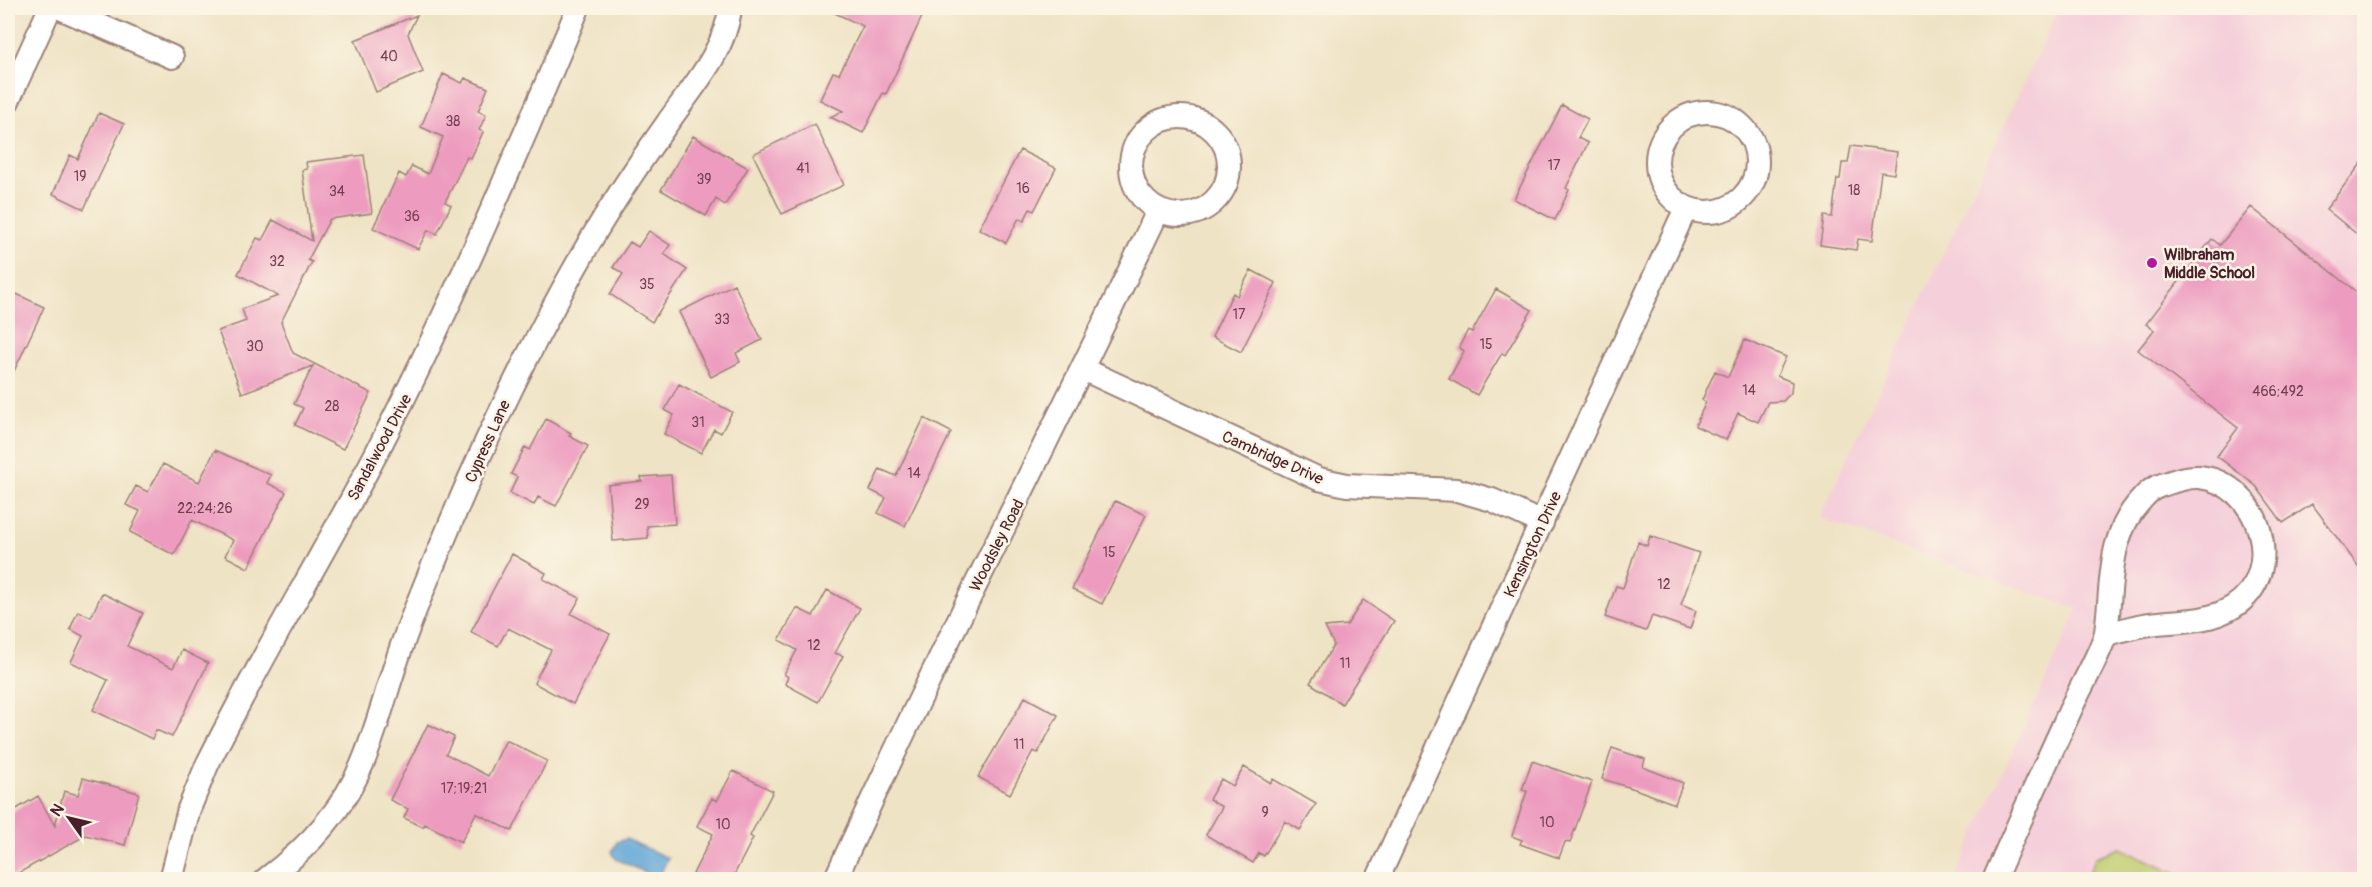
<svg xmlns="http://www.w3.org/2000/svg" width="2372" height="887" viewBox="0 0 2372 887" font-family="Pangolin,sans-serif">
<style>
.built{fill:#f5cfda}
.green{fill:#bfcc6e;stroke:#84764c;stroke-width:1.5}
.water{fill:#62a7d7;stroke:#566381;stroke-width:1.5}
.building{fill:#ed9bbf}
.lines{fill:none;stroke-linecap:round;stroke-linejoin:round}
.street-casing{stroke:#9c8178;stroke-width:26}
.street{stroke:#fff;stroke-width:22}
.poi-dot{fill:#b5179e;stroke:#fcf5e5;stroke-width:2}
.labels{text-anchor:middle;stroke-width:5;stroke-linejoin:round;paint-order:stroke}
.number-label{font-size:14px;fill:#733e50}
.poi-label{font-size:16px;font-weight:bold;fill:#4a1f2b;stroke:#fcf5e5;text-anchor:start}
.street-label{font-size:16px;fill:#4a1f2b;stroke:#fcf5e5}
</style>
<rect width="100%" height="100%" fill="#fcf5e5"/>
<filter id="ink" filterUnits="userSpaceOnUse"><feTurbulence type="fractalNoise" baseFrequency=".0167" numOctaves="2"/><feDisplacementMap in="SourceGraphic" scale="12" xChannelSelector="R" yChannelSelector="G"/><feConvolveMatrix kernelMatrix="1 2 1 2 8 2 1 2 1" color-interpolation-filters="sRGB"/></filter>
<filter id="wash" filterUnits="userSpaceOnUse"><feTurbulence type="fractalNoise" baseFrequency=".008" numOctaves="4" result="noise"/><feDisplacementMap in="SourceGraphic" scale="24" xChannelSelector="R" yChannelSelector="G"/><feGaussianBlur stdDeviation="1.35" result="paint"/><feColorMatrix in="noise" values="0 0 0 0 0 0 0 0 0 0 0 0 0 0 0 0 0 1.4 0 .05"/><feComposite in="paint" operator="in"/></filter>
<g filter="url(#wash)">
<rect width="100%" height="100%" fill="#efe3c5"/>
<path class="built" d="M2059,8H2364V879H1954L2078,609L1819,518Z"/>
<path class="green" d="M2120,848L2190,879H2086L2096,857Z"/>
<path class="water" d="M626,839L668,858L658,878L616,859L612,852L617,842Z"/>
<g id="blocks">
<path class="building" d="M824,8H926L886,94L883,93L863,133L830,117L843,111L820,100L833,72L839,74L863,26Z
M417,15L408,34L423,72L376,92L355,40Z
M443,74L462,83L465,78L488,88L478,111L486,115L479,130L483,132L471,158L467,157L445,202L451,205L437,234L428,230L418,249L373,228L399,173L406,177L412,166L428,174L443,137L421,127Z
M1562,105L1588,119L1578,138L1588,143L1566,188L1569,190L1555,220L1514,199Z
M99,113L124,124L84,209L53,194L70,155L78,159Z
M815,124L844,185L782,214L753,154Z
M693,136L748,168L725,205L716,199L706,216L661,190Z
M1851,146L1897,152L1894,174L1881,172L1872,241L1858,239L1856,250L1820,245L1824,216L1832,217L1837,179H1840L1842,163H1848Z
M1020,150L1056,168L1034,211L1030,209L1024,221L1019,218L1006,243L979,229Z
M364,155L372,213L330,219L308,260L312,262L281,322L293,353L371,393L343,449L295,425L303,408L294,404L313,366L242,393L218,331L246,321L242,309L278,296L238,274L257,238L262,240L273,220L312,241L302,170L307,169L306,162Z
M2364,160V240L2326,209Z
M2251,207L2364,298V574L2312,504L2283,523L2256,486L2217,456L2238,428L2138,350L2154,330L2146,324L2212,239L2220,245Z
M649,231L670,245L664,254L687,270L652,322L610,294L623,274L613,267L630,242L638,247Z
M1251,270L1276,283L1241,352L1212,337L1233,293L1237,296Z
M734,284L762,340L736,353L740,362L711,377L679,312Z
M1496,289L1532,310L1505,355L1502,353L1477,395L1449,379L1464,351L1459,347L1468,330L1472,332Z
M8,290L44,307L8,384Z
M1745,340L1786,357L1777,376L1792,382L1791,393L1783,401L1768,402L1758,422L1738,413L1726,440L1695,426L1706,402L1702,400L1715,371L1728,377Z
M679,384L732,412L721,433L714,429L701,453L664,434L674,415L665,410Z
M924,418L951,432L905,526L878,513L886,498L870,490L880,469L896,476Z
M546,419L571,433L569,436L588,446L556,506L538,497L534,505L510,493L517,477L511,474L525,447L530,450Z
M215,450L271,475L267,483L286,492L248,568L225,556L233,540L192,520L174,555L130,532L140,511L126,505L136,486L148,492L163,464L199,482Z
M671,475L675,524L647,526L648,538L613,541L608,485L642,481L641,477Z
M1115,501L1146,515L1102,604L1072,589Z
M1650,536L1699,553L1681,605L1696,611L1690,629L1652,616L1646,631L1605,617L1616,586L1623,588L1638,542L1647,546Z
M512,554L546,573L543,579L580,598L571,614L610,634L573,704L534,683L551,650L508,628L498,646L471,632Z
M827,590L860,608L835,653L843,656L818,702L785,684L788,677L784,674L797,650L779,640L797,608L813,616Z
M102,593L143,613L127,646L173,668L182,650L208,663L172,737L156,730L152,739L93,710L108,680L71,662L83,636L70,629L78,611L91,617Z
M1363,600L1394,621L1342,704L1310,683L1334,645L1325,627L1347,625Z
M1025,697L1058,715L1038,753L1033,751L1010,794L978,777Z
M428,724L454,737L446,754L488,776L506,740L547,761L512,831L476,813L461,842L425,824L423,827L404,818L408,809L390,800Z
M1612,748L1645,759L1643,767L1683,783L1675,804L1635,789L1602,779Z
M1532,761L1592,782L1570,843L1565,842L1559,858L1520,844L1522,840L1512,836L1527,791L1522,790Z
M1244,767L1271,783L1273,779L1316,804L1300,830L1285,821L1264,856L1259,853L1253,863L1206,835L1222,807L1209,799L1221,779L1233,786Z
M733,771L773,791L750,836L753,838L732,879H704L693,874L713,834L697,826L712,798L717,801Z
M83,778L139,793L125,845L86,835L8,879V814L38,796L55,826L64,791L78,795Z"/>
</g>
</g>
<g filter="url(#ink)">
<use href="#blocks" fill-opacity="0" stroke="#9c8178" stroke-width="1.5"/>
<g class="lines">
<g class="street-casing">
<path id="street" d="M60,8L172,57
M8,101L50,8
M1657 162a50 50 0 1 1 100 0a50 50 0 1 1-100 0Z
M1131 166a49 49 0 1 1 98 0a49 49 0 1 1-98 0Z
M1083,369L1319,479L1347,485L1457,490L1492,500L1542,523
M171,880L189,809L207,765C260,658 323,556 378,450C452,305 516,157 578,8
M265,880C307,849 343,811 363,762C377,728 386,692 398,657C413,611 433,566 451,522C491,426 537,333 589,243C613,202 639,163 666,125C690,90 726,51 730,8
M835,880C938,654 1052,435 1158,211
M1377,880L1686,208
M1994,880C2020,820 2047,761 2074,702C2082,685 2103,648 2106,632C2113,585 2106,537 2142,499C2147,493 2151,489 2159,486C2172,482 2185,476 2199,477C2260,483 2288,572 2233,607C2207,623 2179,620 2150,624C2135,626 2120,631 2106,634"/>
</g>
<use href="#street" class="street"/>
</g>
</g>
<circle class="poi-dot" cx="2152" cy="263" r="6"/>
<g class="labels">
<g class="number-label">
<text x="389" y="61">40</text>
<text x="453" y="126">38</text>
<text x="1554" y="170">17</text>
<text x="803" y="173">41</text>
<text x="80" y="181">19</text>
<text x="704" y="184">39</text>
<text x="1023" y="193">16</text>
<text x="1854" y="195">18</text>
<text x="337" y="196">34</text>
<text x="412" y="221">36</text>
<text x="277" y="266">32</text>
<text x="647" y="289">35</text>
<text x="1239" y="319">17</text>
<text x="722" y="324">33</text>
<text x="1486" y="349">15</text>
<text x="255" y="351">30</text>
<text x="1749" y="395">14</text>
<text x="2278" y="396">466;492</text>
<text x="332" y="411">28</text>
<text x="698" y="427">31</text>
<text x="914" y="478">14</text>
<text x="642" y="509">29</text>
<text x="205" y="513">22;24;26</text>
<text x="1109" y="557">15</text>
<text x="1664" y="589">12</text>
<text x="814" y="650">12</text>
<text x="1345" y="668">11</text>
<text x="1019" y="749">11</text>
<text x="464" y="793">17;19;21</text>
<text x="1265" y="817">9</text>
<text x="1547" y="827">10</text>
<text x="723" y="829">10</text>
</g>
<g class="poi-label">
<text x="2164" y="260">Wilbraham<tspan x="2164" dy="18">Middle School</tspan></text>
</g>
<g class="street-label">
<text transform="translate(487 441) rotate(-66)" y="6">Cypress Lane</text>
<text transform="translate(379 447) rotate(-62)" y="6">Sandalwood Drive</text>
<text transform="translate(1273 457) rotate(24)" y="6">Cambridge Drive</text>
<text transform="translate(1532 544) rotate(-65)" y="6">Kensington Drive</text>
<text transform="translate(996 545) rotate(-63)" y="6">Woodsley Road</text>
</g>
</g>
<rect width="2372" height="887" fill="none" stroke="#fcf5e5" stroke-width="30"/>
<g transform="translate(69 818) rotate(304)" stroke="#fcf5e5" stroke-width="4.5" paint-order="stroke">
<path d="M0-4.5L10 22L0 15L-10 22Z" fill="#4a1f2b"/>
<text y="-9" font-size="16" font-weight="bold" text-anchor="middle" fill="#4a1f2b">N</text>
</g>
</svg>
